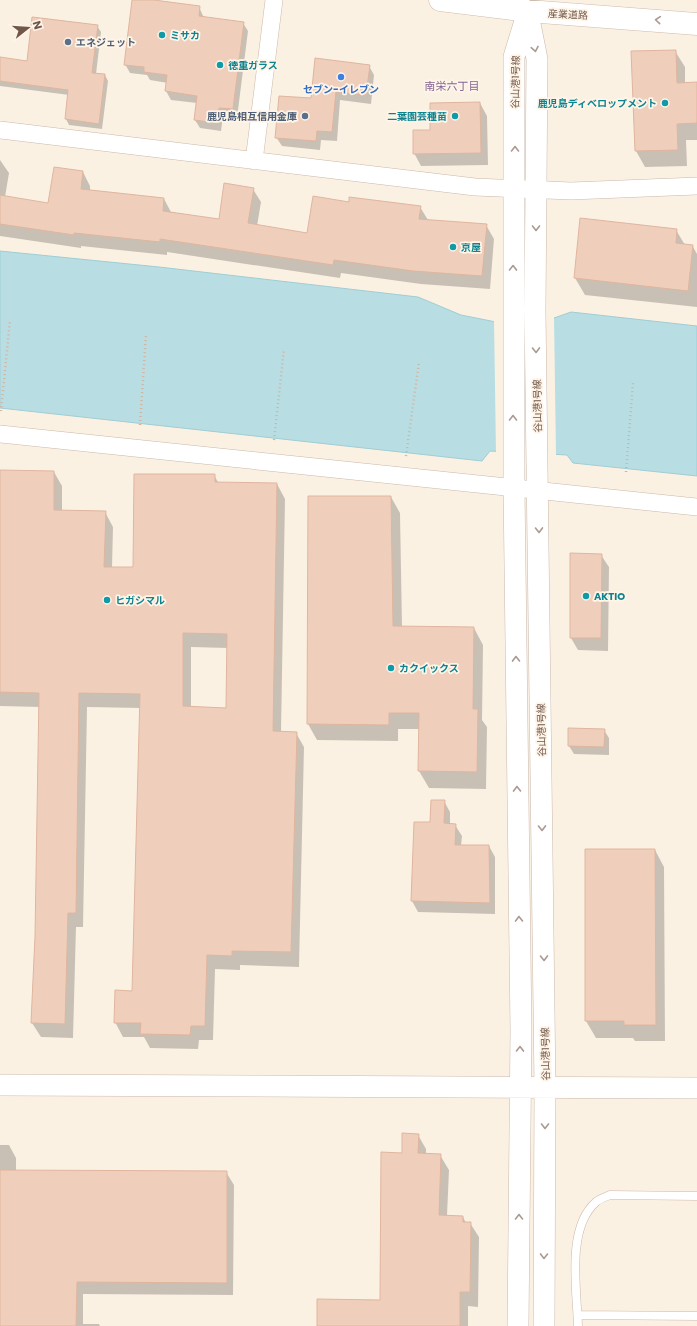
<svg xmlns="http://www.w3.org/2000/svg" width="697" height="1326" viewBox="0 0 697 1326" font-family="Poppins,'Noto Sans JP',sans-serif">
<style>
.water{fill:#b8dee3;stroke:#9fcdd4}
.pier{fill:#fbf1e3}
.shadow{fill:#0003;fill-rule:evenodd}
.building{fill:#efcfbc;stroke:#e0b59d;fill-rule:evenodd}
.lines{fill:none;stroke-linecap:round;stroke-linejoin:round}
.service-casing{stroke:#cbb8aa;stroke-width:9}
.minor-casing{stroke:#cbb8aa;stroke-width:18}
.tertiary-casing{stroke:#cbb8aa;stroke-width:22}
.secondary-casing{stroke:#d0baaa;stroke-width:23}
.path{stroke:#d3b29f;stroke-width:2.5;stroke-dasharray:1 3;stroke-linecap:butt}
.service{stroke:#fff;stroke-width:8}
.minor{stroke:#fff;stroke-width:17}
.tertiary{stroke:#fff;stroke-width:21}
.secondary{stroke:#fff;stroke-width:22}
.oneway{stroke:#aa9a92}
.culture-dot{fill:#0f9aa8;stroke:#fef5e8;stroke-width:1.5}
.service-dot{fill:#5c6f8a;stroke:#fef5e8;stroke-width:1.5}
.shop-dot{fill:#3f7fe0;stroke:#fef5e8;stroke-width:1.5}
.labels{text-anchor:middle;stroke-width:3.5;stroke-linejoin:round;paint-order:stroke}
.street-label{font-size:10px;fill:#71574a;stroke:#fef5e8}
.culture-label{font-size:10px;font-weight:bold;fill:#0d838f;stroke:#fef5e8;text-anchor:start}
.service-label{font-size:10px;font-weight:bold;fill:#4e5e75;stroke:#fef5e8;text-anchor:start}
.shop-label{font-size:10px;font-weight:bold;fill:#366cbe;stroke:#fef5e8}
.neighbourhood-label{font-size:11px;fill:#846694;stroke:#fef5e8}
</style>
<rect width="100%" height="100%" fill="#fbf1e3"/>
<path class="water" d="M0,251L159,267L418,297L461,315L526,328L571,312L697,326V476L573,463L567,455L490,451L482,461L0,408Z"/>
<path class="pier" d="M554,316L556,456L496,452L494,320L526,326Z"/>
<path class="shadow" d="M133,0L199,7L204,18L243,23L248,31L237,118L223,116L221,131L200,128L195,120L197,103L171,100L166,91L168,83L150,80L147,75L130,73L125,64Z
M97,26L101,32L96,74L105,75L108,81L102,129L69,125L66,119L69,95L0,86V58L28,62Z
M675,51L685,67V84L697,83V140H686L687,166L645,167L636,151Z
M369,66L374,75L371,104L340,100L337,141L321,140L320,150L282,146L276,137Z
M480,103L487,116L488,165L421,166L414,153L432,131Z
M0,160L9,173L5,197L49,204L83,172L90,186V191L164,199L171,212L220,221L253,189L261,202L257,226L308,234L349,203L420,207L428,220L486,225L494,239L490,289L421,284L341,273L340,278L167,252V255L81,246V248L0,236Z
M581,219L676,230L685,245H692L697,254V307L585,295L575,278Z
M0,471L54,472L62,486V511L105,512L113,527L112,568H134L214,475L219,484H277L285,499L281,732L296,733L304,747L299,967L240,965V970L215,969L213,1040H199L198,1049L150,1048L144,1037H123L115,1022L133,992L141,708L87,707L83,927H76L73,1038L41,1037L32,1023L36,936L40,707L0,706ZM191,647L228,648L227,709L191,708Z
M391,497L400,513L402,627L474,628L483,645L482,720L487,727L486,789L429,788L419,771V729H398V741L317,740L308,724Z
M601,555L609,567L608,651L578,650L571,638Z
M604,730L609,738V755L574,754L569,746Z
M444,801L450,812V824L455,825L462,836L461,846H489L495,857V914L418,912L412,901L431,823Z
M586,850H655L664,867L665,1041H635L633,1038H596L586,1021Z
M418,1135L426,1149V1155H440L449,1170L447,1216L463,1217L466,1223H470L479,1237L478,1307L468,1306V1326H318L381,1301L403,1154Z
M0,1145H9L16,1158V1171L226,1172L234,1185L233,1295L83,1294V1324H99L100,1326H0Z"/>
<path class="building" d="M132,0H154L200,6L199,16L244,22L233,109L219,108L217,123L194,120L197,96L165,91L167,75L144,72V67L124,65Z
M32,17L98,25L92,73L105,74L99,124L65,119L68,90L0,81V57L27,61Z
M676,50L677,83L697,82V123L677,124L678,150L635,151L631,51Z
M315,58L370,65L366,95L336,92L332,132L317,131L316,141L275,138L279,96L311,98Z
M480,102L481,153L413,154V130H430V103Z
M54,167L83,171L81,189L164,198L163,211L219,219L224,183L254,188L248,223L307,233L313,196L349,202V197L421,206L419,219L487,224L482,276L413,271L334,260L333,265L160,239V242L74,233V235L0,224V195L48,203Z
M580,218L677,229L676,243L693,245L688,291L574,278Z
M0,470L54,471V510L106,511L104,567H133L134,474H215V482L277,483L273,731L297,732L291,952L232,951V956L207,955L205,1026H191L190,1035L140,1034L141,1023H114L115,990L132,991L140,694L79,693L76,913H68L65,1024L31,1023L35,936L39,693L0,692ZM183,633L227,634L226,708L183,706Z
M308,496H391L393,626L474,627L473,709H478L477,772L418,771L419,713H389V725L307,724Z
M570,553L602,554L601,638H570Z
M568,728L605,729L604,747L568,746Z
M431,800H445L444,823L456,824L455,845H489L490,903L411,901L414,822H430Z
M585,849H655L656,1025H624V1021H585Z
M402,1133L419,1134L418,1153L441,1154L439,1215L463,1216V1222H471L470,1292H460V1326H317V1299L380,1300L381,1152L402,1153Z
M0,1170L227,1171V1283L77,1282L76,1326H0Z"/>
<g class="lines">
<g class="service-casing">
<path id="service" d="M578,1315L697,1316
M578,1326C577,1290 566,1228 596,1202C599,1199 605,1197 610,1195L697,1196"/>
</g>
<g class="minor-casing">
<path id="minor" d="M0,130L475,187L571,191L697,186
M254,161L274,0
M0,434L697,507"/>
</g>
<g class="tertiary-casing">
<path id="tertiary" d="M528,14L537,59L535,311L545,1087L544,1326
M0,1085L697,1088
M518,1326L521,1031L514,488V57L528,11"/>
</g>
<g class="secondary-casing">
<path id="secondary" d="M440,0L528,11L697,24"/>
</g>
<path class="path" d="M1,411L10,320
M140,425L146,334
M274,440L284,349
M406,456L419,362
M626,472L633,383"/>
<use href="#service" class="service"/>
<use href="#minor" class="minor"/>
<use href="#tertiary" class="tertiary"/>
<use href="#secondary" class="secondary"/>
</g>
<defs><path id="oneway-chevron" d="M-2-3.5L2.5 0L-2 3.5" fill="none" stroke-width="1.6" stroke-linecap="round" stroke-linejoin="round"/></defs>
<g class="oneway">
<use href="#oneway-chevron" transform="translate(658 20) rotate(-175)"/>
<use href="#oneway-chevron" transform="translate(535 49) rotate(79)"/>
<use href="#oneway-chevron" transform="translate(515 149) rotate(-90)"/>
<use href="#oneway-chevron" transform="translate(536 228) rotate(90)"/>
<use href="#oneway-chevron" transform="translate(513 268) rotate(-89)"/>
<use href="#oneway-chevron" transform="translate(536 350) rotate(89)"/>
<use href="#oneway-chevron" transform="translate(513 418) rotate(-90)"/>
<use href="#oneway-chevron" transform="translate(539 530) rotate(89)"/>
<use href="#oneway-chevron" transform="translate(516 659) rotate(-91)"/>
<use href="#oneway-chevron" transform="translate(517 789) rotate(-91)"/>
<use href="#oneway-chevron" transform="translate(542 828) rotate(89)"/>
<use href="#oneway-chevron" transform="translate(519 919) rotate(-91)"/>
<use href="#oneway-chevron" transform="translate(544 958) rotate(89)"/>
<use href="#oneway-chevron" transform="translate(520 1049) rotate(-89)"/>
<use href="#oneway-chevron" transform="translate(545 1126) rotate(90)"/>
<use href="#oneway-chevron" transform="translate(519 1217) rotate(-90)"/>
<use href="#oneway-chevron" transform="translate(544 1256) rotate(91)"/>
</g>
<g class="culture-dot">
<circle cx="162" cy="35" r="4"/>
<circle cx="220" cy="65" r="4"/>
<circle cx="665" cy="103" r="4"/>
<circle cx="455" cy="116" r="4"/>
<circle cx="453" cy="247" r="4"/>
<circle cx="586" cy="596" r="4"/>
<circle cx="107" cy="600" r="4"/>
<circle cx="391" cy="668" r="4"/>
</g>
<g class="service-dot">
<circle cx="68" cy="42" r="4"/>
<circle cx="305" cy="116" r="4"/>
</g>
<circle class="shop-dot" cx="341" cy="77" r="4"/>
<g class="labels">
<g class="street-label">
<text transform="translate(568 14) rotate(3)" y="4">産業道路</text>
<text transform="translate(515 82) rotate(-89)" y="4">谷山港1号線</text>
<text transform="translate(537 406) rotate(-91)" y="4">谷山港1号線</text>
<text transform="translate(541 730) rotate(-91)" y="4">谷山港1号線</text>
<text transform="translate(545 1054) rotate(-91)" y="4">谷山港1号線</text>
</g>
<g class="culture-label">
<text x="170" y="39">ミサカ</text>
<text x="228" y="69">徳重ガラス</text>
<text x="657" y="107" text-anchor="end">鹿児島ディベロップメント</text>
<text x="447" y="120" text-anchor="end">二葉園芸種苗</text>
<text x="461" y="251">京屋</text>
<text x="594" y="600">AKTIO</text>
<text x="115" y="604">ヒガシマル</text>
<text x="399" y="672">カクイックス</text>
</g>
<g class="service-label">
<text x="76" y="46">エネジェット</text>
<text x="297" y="120" text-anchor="end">鹿児島相互信用金庫</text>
</g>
<g class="shop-label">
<text x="341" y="93">セブン-イレブン</text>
</g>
<g class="neighbourhood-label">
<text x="452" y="90">南栄六丁目</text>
</g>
</g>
<g transform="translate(28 28) rotate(73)" stroke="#fef5e8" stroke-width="3" paint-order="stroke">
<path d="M0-3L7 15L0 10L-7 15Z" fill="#71574a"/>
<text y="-6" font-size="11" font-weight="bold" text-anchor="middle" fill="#71574a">N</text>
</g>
</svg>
